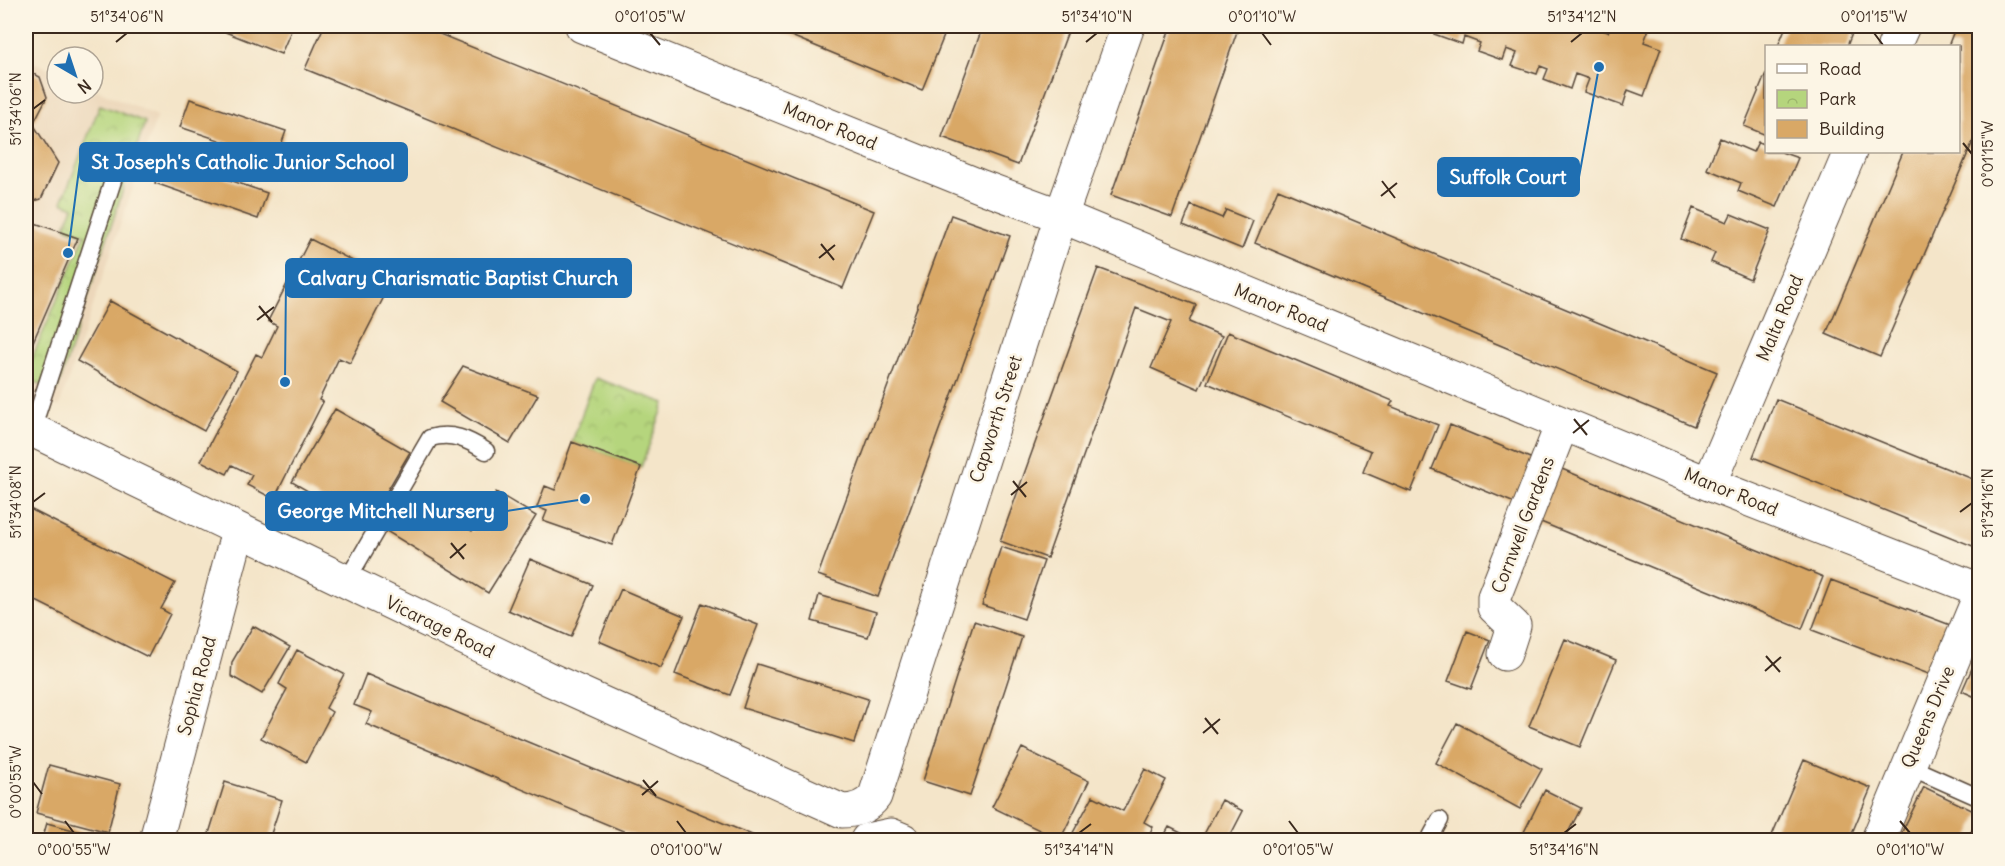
<svg xmlns="http://www.w3.org/2000/svg" width="2005" height="866" viewBox="0 0 2005 866" font-family="Delius,sans-serif">
<style>
.built{fill:#ecd7ba}
.park{fill:url(#park-crowns);stroke:#78804e;stroke-width:1.5}
.building{fill:#d9a866}
.lines{fill:none;stroke-linecap:round;stroke-linejoin:round}
.service-casing{stroke:#574638;stroke-width:19}
.minor-casing{stroke:#574638;stroke-width:35}
.tertiary-casing{stroke:#574638;stroke-width:35}
.service{stroke:#fff;stroke-width:16}
.minor{stroke:#fff;stroke-width:33}
.tertiary{stroke:#fff;stroke-width:33}
.ticks{fill:none;stroke:#3b2a1e;stroke-width:2}
.labels{text-anchor:middle;stroke-width:5;stroke-linejoin:round;paint-order:stroke}
.street-label{font-size:18px;fill:#3b2a1e;stroke:#fcf5e5}
.leader{fill:none;stroke:#1f6fb2;stroke-width:2}
.callout-dot{fill:#1f6fb2;stroke:#fcf5e5;stroke-width:2}
.callout{fill:#1f6fb2;stroke:#1f6fb2;stroke-width:2}
.callout-label{font-size:20px;text-anchor:middle;font-weight:bold;fill:#fff}
.neatline{fill:none;stroke:#3b2a1e;stroke-width:2}
.ticks-label{font-size:15px;text-anchor:middle;fill:#3b2a1e}
</style>
<defs>
<pattern id="park-crowns" width="20" height="18" patternUnits="userSpaceOnUse" patternTransform="scale(1.5)"><rect width="20" height="18" fill="#b5d57d"/><path d="M2 6a3 3 0 1 1 6 0M12 15a3 3 0 1 1 6 0" fill="none" stroke="#9db76c"/></pattern>
</defs>
<rect width="100%" height="100%" fill="#fcf5e5"/>
<filter id="ink" filterUnits="userSpaceOnUse"><feTurbulence type="fractalNoise" baseFrequency=".0167" numOctaves="2"/><feDisplacementMap in="SourceGraphic" scale="12" xChannelSelector="R" yChannelSelector="G"/><feConvolveMatrix kernelMatrix="1 2 1 2 8 2 1 2 1" color-interpolation-filters="sRGB"/></filter>
<filter id="wash" filterUnits="userSpaceOnUse"><feTurbulence type="fractalNoise" baseFrequency=".008" numOctaves="4" result="noise"/><feDisplacementMap in="SourceGraphic" scale="24" xChannelSelector="R" yChannelSelector="G"/><feGaussianBlur stdDeviation="1.35" result="paint"/><feColorMatrix in="noise" values="0 0 0 0 0 0 0 0 0 0 0 0 0 0 0 0 0 1.4 0 .05"/><feComposite in="paint" operator="in"/></filter>
<g filter="url(#wash)">
<rect width="100%" height="100%" fill="#f4e5c9"/>
<path class="built" d="M26,59L57,72V93H93V88L157,116L59,407L26,391Z"/>
<path class="park" d="M100,105L145,122L57,391L26,378V372L85,235L65,227L73,207L62,202Z
M595,378L665,403L641,467L572,442Z"/>
<g id="blocks">
<path class="building" d="M219,26H293L281,54L218,29Z
M324,26H420L874,211L843,288L305,69Z
M767,26H948L922,90Z
M983,26H1070L1018,165L942,137Z
M1171,26H1239L1172,217L1111,195Z
M1437,26H1591L1608,32L1611,26H1650L1644,42L1661,48L1644,96L1628,90L1623,106L1584,92L1589,79L1575,74L1570,89L1544,79L1548,69L1540,66L1537,74L1512,66L1517,53L1506,49L1502,60L1477,51L1480,43L1464,37L1462,44L1434,34Z
M1786,26H1855L1847,46H1778Z
M1956,26H1980V125L1880,357L1826,334L1903,152H1959V46H1948Z
M26,70L40,77L47,97L33,124L58,163L41,199L26,203Z
M1766,73V135L1744,126Z
M190,99L286,131L276,159L180,127Z
M1720,138L1753,152L1758,142L1766,145V152H1781L1798,158L1777,207L1738,191L1741,183L1707,169Z
M164,157L267,193L258,219L155,183Z
M1278,189L1717,372L1694,426L1255,243Z
M1191,205L1222,218L1226,210L1253,221L1242,249L1183,225Z
M1693,208L1727,222L1731,214L1770,230L1750,279L1711,262L1715,253L1681,239Z
M951,215L1010,236L878,597L818,575Z
M26,220L78,238L26,358Z
M310,239L392,281L350,363L339,358L319,400L323,402L274,499L247,485L252,475L232,465L227,474L201,461L256,354L262,357L277,326L268,321Z
M1098,268L1196,305L1189,322L1222,336L1199,389L1151,368L1171,322L1136,308L1047,558L1000,541Z
M110,301L237,371L204,431L77,361Z
M1228,332L1393,401L1390,406L1438,425L1411,492L1363,472L1371,451L1207,383Z
M463,366L538,395L510,443L440,402Z
M1776,399L1980,482V549L1753,457Z
M335,409L410,452L367,525L292,482Z
M1450,425L1535,460L1517,504L1432,469Z
M572,442L641,467L612,545L543,521L547,511L537,507L545,486L555,490Z
M1557,467L1823,577L1802,629L1536,520Z
M407,491L472,531L496,492L536,516L488,593L383,529Z
M26,507L175,583L161,609L170,614L148,657L26,596Z
M1001,547L1044,561L1024,619L982,605Z
M530,559L593,585L571,637L508,610Z
M1831,580L1953,626L1934,676L1812,630Z
M621,589L684,616L661,668L599,641Z
M819,595L876,612L868,637L812,621Z
M702,603L758,625L730,695L675,674Z
M974,621L1022,637L970,796L923,781Z
M253,626L290,647L262,694L231,676L232,662Z
M1467,631L1490,640L1471,689L1448,681Z
M1565,639L1616,660L1580,747L1529,726Z
M297,650L344,674L326,708L332,712L306,762L261,738L287,689L279,684Z
M1980,650V699L1962,691Z
M757,664L868,699L854,743L743,708Z
M366,674L434,703L764,840H645L466,766L366,724L372,712L354,705Z
M1457,723L1542,769L1520,809L1436,763Z
M1022,748L1089,781L1060,840L992,807Z
M1804,760L1871,788L1849,840H1770Z
M49,765L120,784L108,832L36,813Z
M1145,769L1166,780L1144,822L1153,827L1146,840H1069L1093,796L1123,811Z
M225,782L282,800L269,840H207Z
M1924,787L1980,814L1967,840H1898Z
M1545,790L1581,808L1564,840H1520Z
M1222,800L1243,811L1228,840H1201Z
M47,823L111,840H42Z
M1169,827L1195,840H1162Z"/>
</g>
</g>
<g filter="url(#ink)">
<use href="#blocks" fill-opacity="0" stroke="#574638" stroke-width="1.5"/>
<g class="lines">
<g class="service-casing">
<path id="service" d="M32,430L121,156
M346,582L430,438C452,432 467,439 486,451
M1908,766L1980,798
M1429,840L1440,820"/>
</g>
<g class="minor-casing">
<path id="minor" d="M582,26L982,187L1061,216L1709,484L1980,590
M1894,46L1903,26
M26,427L549,679L842,811C855,811 867,807 875,796L1061,216L1128,26
M1709,484L1850,152
M1505,654L1514,626L1494,607V597L1562,424
M156,840L238,531
M1878,840L1980,595"/>
</g>
<g class="tertiary-casing">
<path id="tertiary" d="M867,840L891,835L903,840"/>
</g>
<use href="#service" class="service"/>
<use href="#minor" class="minor"/>
<use href="#tertiary" class="tertiary"/>
</g>
</g>
<path class="ticks" d="M650,33L660,45M1262,33L1271,45M1874,33L1883,45M116,42L127,33M1086,42L1097,33M1571,42L1582,33M33,109L45,100M1963,143L1972,154M1382,181L1395,198M1381,196L1397,183M821,244L834,260M819,258L835,245M259,306L272,322M257,320L274,307M1574,419L1587,435M1573,433L1589,420M1013,481L1026,497M1011,495L1027,482M33,502L45,493M1960,512L1972,503M451,543L464,559M450,558L466,544M1766,656L1780,672M1765,671L1781,657M1205,718L1218,734M1203,733L1220,719M643,780L656,796M33,782L42,794M642,795L658,781M65,821L74,833M677,821L686,833M1289,821L1298,833M1900,821L1910,833M1079,833L1091,824M1564,833L1576,824"/>
<g class="labels">
<g class="street-label">
<text transform="translate(830 126) rotate(22)" y="6">Manor Road</text>
<text transform="translate(1281 308) rotate(22)" y="6">Manor Road</text>
<text transform="translate(1780 318) rotate(-67)" y="6">Malta Road</text>
<text transform="translate(996 419) rotate(-72)" y="6">Capworth Street</text>
<text transform="translate(1731 492) rotate(22)" y="6">Manor Road</text>
<text transform="translate(1523 525) rotate(-69)" y="6">Cornwell Gardens</text>
<text transform="translate(440 627) rotate(26)" y="6">Vicarage Road</text>
<text transform="translate(197 686) rotate(-75)" y="6">Sophia Road</text>
<text transform="translate(1928 717) rotate(-67)" y="6">Queens Drive</text>
</g>
</g>
<path class="leader" d="M68 253L80 162M1599 67L1579 177M285 382L286 278M585 499L507 511"/>
<g class="callout-dot">
<circle cx="68" cy="253" r="6"/>
<circle cx="1599" cy="67" r="6"/>
<circle cx="285" cy="382" r="6"/>
<circle cx="585" cy="499" r="6"/>
</g>
<g class="callout">
<rect x="80" y="143" width="327" height="38" rx="6"/>
<rect x="1438" y="158" width="141" height="38" rx="6"/>
<rect x="286" y="259" width="345" height="38" rx="6"/>
<rect x="266" y="492" width="241" height="38" rx="6"/>
</g>
<g class="callout-label">
<text x="243" y="169">St Joseph's Catholic Junior School</text>
<text x="1508" y="184">Suffolk Court</text>
<text x="458" y="285">Calvary Charismatic Baptist Church</text>
<text x="386" y="518">George Mitchell Nursery</text>
</g>
<rect width="2005" height="866" fill="none" stroke="#fcf5e5" stroke-width="66"/>
<rect x="1765" y="45" width="195" height="108" fill="#fcf5e5" stroke="#afa495" stroke-width="1.5"/>
<rect x="1777" y="64" width="30" height="9" fill="#ffffff" stroke="#afa495" stroke-width="1.5"/>
<text x="1819" y="75" font-size="18" fill="#3b2a1e">Road</text>
<rect x="1777" y="90" width="30" height="18" fill="url(#park-crowns)" stroke="#afa495" stroke-width="1.5"/>
<text x="1819" y="105" font-size="18" fill="#3b2a1e">Park</text>
<rect x="1777" y="120" width="30" height="18" fill="#d9a866" stroke="#afa495" stroke-width="1.5"/>
<text x="1819" y="135" font-size="18" fill="#3b2a1e">Building</text>
<g transform="translate(75 75) rotate(141)"><circle r="28" fill="#fcf5e5" stroke="#afa495" stroke-width="1.5"/>
<path d="M0-4.5L10 22L0 15L-10 22Z" fill="#1f6fb2"/>
<text y="-9" font-size="16" font-weight="bold" text-anchor="middle" fill="#3b2a1e">N</text>
</g>
<rect x="33" y="33" width="1939" height="800" class="neatline"/>
<g class="ticks-label">
<text x="127" y="22">51°34'06"N</text>
<text x="650" y="22">0°01'05"W</text>
<text x="1097" y="22">51°34'10"N</text>
<text x="1262" y="22">0°01'10"W</text>
<text x="1582" y="22">51°34'12"N</text>
<text x="1874" y="22">0°01'15"W</text>
<text transform="translate(16 109) rotate(-90)" y="5">51°34'06"N</text>
<text transform="translate(1988 154) rotate(-90)" y="5">0°01'15"W</text>
<text transform="translate(16 502) rotate(-90)" y="5">51°34'08"N</text>
<text transform="translate(1988 503) rotate(-90)" y="5">51°34'16"N</text>
<text transform="translate(16 782) rotate(-90)" y="5">0°00'55"W</text>
<text x="74" y="855">0°00'55"W</text>
<text x="686" y="855">0°01'00"W</text>
<text x="1079" y="855">51°34'14"N</text>
<text x="1298" y="855">0°01'05"W</text>
<text x="1564" y="855">51°34'16"N</text>
<text x="1910" y="855">0°01'10"W</text>
</g>
</svg>
